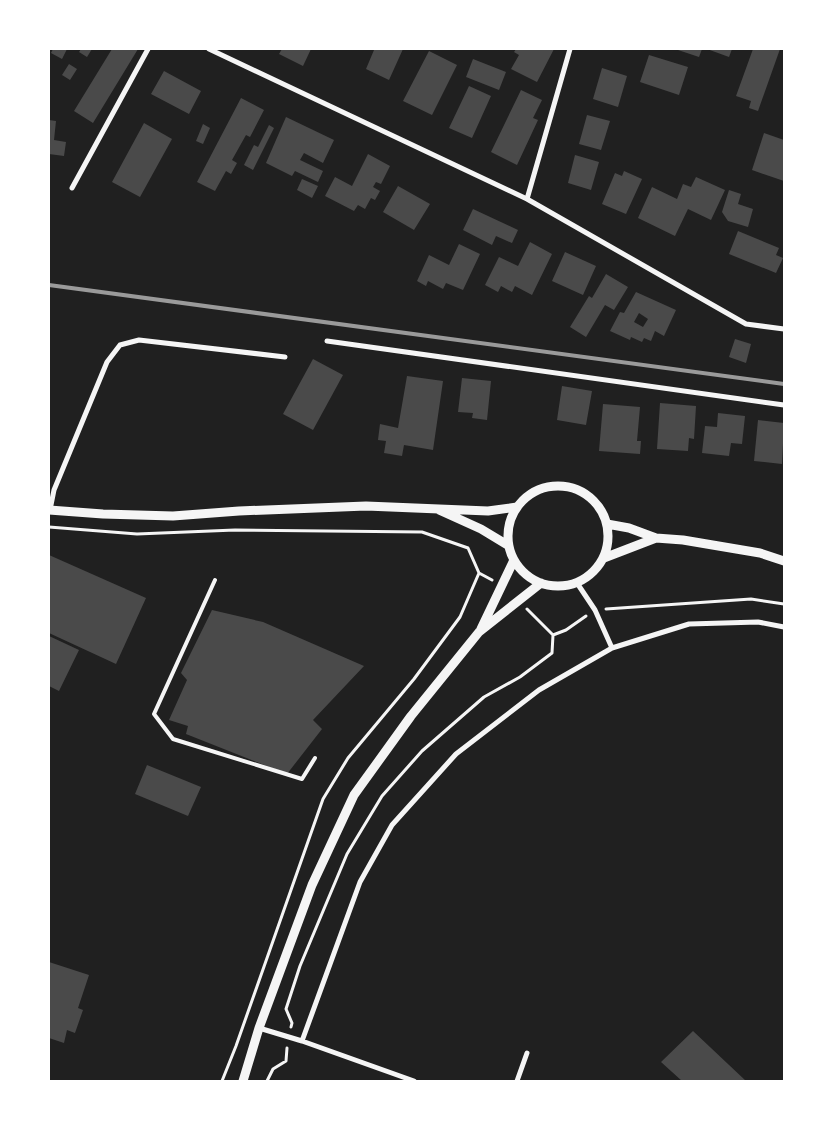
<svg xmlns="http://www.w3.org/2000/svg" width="833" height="1130" viewBox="0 0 833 1130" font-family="'Noto Sans',sans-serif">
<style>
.green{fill:#202020}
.building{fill:#4a4a4a;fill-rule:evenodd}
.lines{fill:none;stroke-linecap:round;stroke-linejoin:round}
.path{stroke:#f5f5f5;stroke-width:3}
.service{stroke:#f5f5f5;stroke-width:4}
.minor{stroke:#f5f5f5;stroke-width:5}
.tertiary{stroke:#f5f5f5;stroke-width:9}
.rail{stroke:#9a9a9a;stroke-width:4}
</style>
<rect width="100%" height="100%" fill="#111"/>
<path class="green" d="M49,49H784V1081H49Z"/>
<path class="building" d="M53,49H67L62,59L51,53Z
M81,49H92L87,57L79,52Z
M112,49H138L93,123L74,111Z
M282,49H311L303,66L279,54Z
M371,49H403L389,80L366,69L374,50Z
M516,49H554L537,82L511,69L519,55L514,52Z
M675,49H702L699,57Z
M707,49H732L729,57Z
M753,49H780L758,111L749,108L751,101L736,96Z
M429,51L457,65L432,115L403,101Z
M649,55L688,67L679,95L640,82Z
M473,59L506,72L499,90L466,77Z
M69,64L77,69L70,80L62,75Z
M602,68L627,76L618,107L593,99Z
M164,71L201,91L189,114L151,94Z
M469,86L491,96L472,138L449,128Z
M521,90L542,100L533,118L538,120L517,165L491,152Z
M241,98L264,110L250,137L246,135L232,160L237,163L231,174L226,171L215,191L197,182Z
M587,115L610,121L601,150L579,144Z
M286,117L334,140L323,163L304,153L300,160L323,171L318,182L295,171L292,176L266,163Z
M49,120L56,121L54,140L66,142L64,156L49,154Z
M144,123L172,139L140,197L112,182Z
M203,124L210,128L203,144L196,141Z
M269,125L274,128L253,170L244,165L254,145L258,147Z
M764,133L784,140V181L752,170Z
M368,154L390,166L381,184L376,182L373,187L380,191L375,200L371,198L365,209L358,205L354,211L325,196L335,177L352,186Z
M575,155L599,162L591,190L568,183Z
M624,171L642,179L626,214L602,204L615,173L622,176Z
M696,177L725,190L711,220L688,209L675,236L638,218L652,187L677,199L683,184L691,187Z
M302,179L318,186L312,198L297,190Z
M398,186L430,204L414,230L383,212Z
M729,190L741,194L738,204L753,209L748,227L728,221L722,212Z
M473,209L518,230L512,243L496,236L492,245L463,230Z
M738,231L779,248L776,255L783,258L776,273L729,254Z
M530,242L552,254L532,295L515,286L512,292L501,286L498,292L485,285L499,257L518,266Z
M459,244L480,254L463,290L446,283L443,289L428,281L426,286L417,281L429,255L449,265Z
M565,252L596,266L583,295L552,281Z
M606,274L628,287L614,310L605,305L586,337L570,327L589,296L592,298Z
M636,292L676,310L664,336L655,331L651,341L644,338L642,342L631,337L630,340L610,331L620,312L624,313ZM639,313L648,319L643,327L634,322Z
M735,339L751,344L746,363L729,357Z
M313,359L343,375L313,430L283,414Z
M407,376L443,381L433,450L404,445L402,456L384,453L386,441L378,440L380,424L398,428Z
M462,378L491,381L487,420L472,418L473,413L458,412Z
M562,386L592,391L586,425L557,420Z
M660,403L696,406L694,439L689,438L688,451L657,449Z
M603,404L640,407L637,441H641L640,454L599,451Z
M718,413L745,416L742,444L731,443L729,456L702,453L705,426L717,427Z
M758,420L784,423L782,464L754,461Z
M49,555L146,598L116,664L49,633Z
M212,610L263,622L364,666L313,720L322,729L287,774L186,734L188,726L169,720L187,680L181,673Z
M49,636L79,650L59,691L49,686Z
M147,765L201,787L188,816L135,794Z
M49,962L89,975L78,1008L83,1010L75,1033L67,1030L64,1043L49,1038Z
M693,1031L746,1081H682L661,1062Z"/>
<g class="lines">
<path class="path" d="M49,527L137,534L235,530L422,532L468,548L479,573L492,580
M527,609L553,635
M606,609L751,599L784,604
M291,1027L292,1023L286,1009L300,966L347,854L382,796L422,751L484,697L520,677L552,653L553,635L566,630L586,616
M222,1081L236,1046L323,799L348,758L414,679L460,617L479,573
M267,1081L273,1069L286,1061L287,1048"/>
<path class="service" d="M215,580L154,714L173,739L302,779L315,758"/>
<path class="minor" d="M209,49L527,199L746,324L784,329
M72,188L148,49
M527,199L570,49
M327,341L784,405
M50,510L54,490L107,362L120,345L139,340L285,357
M577,583L595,610L612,648
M259,1028L302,1041
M414,1081L302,1041L360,882L392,825L456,754L539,690L612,648L689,624L758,622L784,627
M517,1081L527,1053"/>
<path class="tertiary" d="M508 536a50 50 0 1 1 100 0a50 50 0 1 1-100 0Z
M49,510L103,514L173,516L239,511L366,506L488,511L517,507
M439,510L481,529L509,546
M607,524L629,528L656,538L683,540L760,553L784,561
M604,558L656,538
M481,629L514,560
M243,1081L259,1028L312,885L354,795L411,716L479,632L541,583"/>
<path class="rail" d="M49,285L784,384"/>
</g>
<rect width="833" height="1130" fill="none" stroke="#ffffff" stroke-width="100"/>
</svg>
